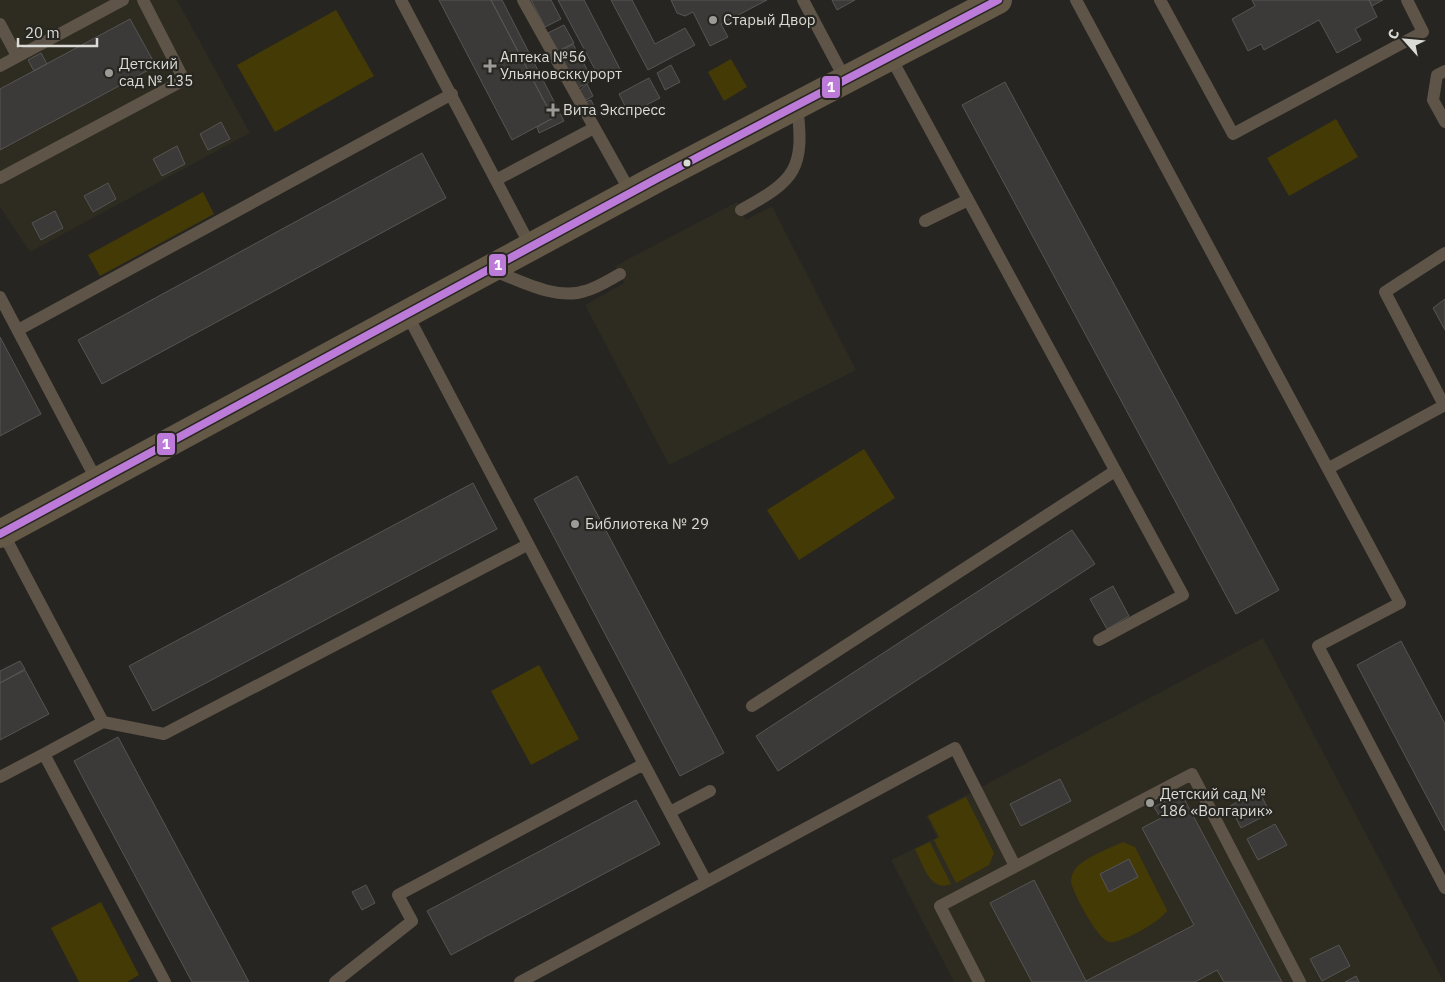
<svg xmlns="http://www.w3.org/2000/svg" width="1445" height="982" viewBox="0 0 1445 982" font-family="'IBM Plex Sans',sans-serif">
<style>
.built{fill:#2e2b20}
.green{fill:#443a06}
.building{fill:#3c3a39;stroke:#575554}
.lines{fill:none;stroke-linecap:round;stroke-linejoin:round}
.lane{stroke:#5e5448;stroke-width:12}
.secondary{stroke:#645847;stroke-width:28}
.bus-1-casing{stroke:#272620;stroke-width:11}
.bus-1{stroke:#bd7bd9;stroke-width:8}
.poi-dot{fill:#9b9b97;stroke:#272620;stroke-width:2}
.bus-dot{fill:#dadad6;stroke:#272620;stroke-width:2}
.labels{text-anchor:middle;stroke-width:4.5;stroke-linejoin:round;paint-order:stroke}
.poi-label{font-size:15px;fill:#dadad6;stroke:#272620;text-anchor:start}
.line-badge{stroke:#272620;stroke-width:2}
.badge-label{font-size:14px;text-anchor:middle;font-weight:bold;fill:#fff}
</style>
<rect width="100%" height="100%" fill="#262521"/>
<path class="built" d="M0,0H177L250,133L30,252L0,207Z
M737,202L746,220L772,206L856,370L669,465L585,305L624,283L615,266Z
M1263,638L1444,982H954L891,860L937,837L926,816Z"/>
<path class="green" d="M336,10L374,76L275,132L237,65Z
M731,59L747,87L724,101L708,72Z
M1336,119L1358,157L1289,196L1267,158Z
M203,192L214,214L100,276L88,255Z
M864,449L895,498L799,560L767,510Z
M539,665L579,739L531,765L491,691Z
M966,797L994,853L989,865L956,883L934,840L939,837L928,816Z
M930,842L951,884C930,893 923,864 915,849Z
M1123,842L1135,847L1167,910C1164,920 1119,945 1109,942C1098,940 1073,893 1071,882C1071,878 1072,874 1074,871C1080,859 1110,848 1123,842Z
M101,902L139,975L127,982H79L51,928Z"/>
<path class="building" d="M439,0H491L553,118L512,140Z
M491,0H502L564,121L539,133L537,127L553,118Z
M531,0H551L561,19L545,27Z
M558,0H584L620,69L600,79Z
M611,0H632L655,44L685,28L695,45L648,70Z
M671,0H767L721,24L728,37L710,46L693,12L685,16L677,13Z
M832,0H855L837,10Z
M1252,0H1369L1377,17L1355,29L1361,40L1337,53L1319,20L1264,50L1261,44L1248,51L1232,19L1255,6Z
M1369,0H1383L1372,6Z
M130,19L156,66L0,150V89Z
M564,25L574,43L558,51L548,33Z
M573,44L593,80L578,88L559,52Z
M41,53L47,64L34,71L28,60Z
M671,65L680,82L665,90L657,73Z
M649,78L660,98L629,114L619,94Z
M1005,82L1279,590L1236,614L962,105Z
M587,84L593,96L586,100L579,91Z
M591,100L598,114L593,117L585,102Z
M221,122L230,139L208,150L200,134Z
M177,146L185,164L162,176L153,159Z
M422,153L446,198L102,384L78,340Z
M108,183L116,199L93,212L84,196Z
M55,211L63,228L41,240L32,223Z
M1445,299V330L1433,308Z
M0,337L41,414L0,436Z
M577,476L724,753L680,776L534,499Z
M473,483L497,529L153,711L129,666Z
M1072,530L1095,564L778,771L756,736Z
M1113,586L1129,616L1107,629L1090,599Z
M1401,641L1445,724V831L1357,665Z
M20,661L25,669L0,683V671Z
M25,670L49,714L0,740V683Z
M118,737L249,982H192L94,799L74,761Z
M1060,779L1071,801L1021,826L1010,804Z
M1259,791L1270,813L1241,828L1230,806Z
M1181,793L1282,982H1224L1217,970L1195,982H1032L990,903L1034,880L1086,981L1194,925L1142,828L1161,818L1154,807Z
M636,800L660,844L451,955L427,911Z
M1275,824L1287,845L1258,860L1247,839Z
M1129,859L1138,877L1109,892L1100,874Z
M366,885L375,903L362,910L352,892Z
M1339,945L1350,966L1322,981L1310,959Z
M1356,976L1359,982H1345Z"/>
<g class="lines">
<path class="lane" d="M401,0L531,247
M523,0L631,193
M803,0L845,79
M1076,0L1400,603L1318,646L1445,888
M1160,0L1233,134L1423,32L1407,0
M0,24L17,56
M890,56L1183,595L1099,640
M0,66L123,0
M1445,71L1437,75L1433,100L1445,122
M0,178L184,80L143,0
M496,180L594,128
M741,210C796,180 805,169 797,105
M925,221L968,200
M492,270C519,280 556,301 585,291C597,288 609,280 620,274
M0,297L97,481
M18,330L452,94
M1444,405L1385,292L1445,253
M1329,468L1445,405
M3,533L103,722L44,754L165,982
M752,706L1115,471
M103,722L164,734L527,545
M644,764L706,881
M0,777L44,754
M670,812L710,791
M335,982L412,921L398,895L644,764L407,314
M520,982L955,748L1015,866
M979,982L940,906L1192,774L1300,982"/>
<path class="secondary" d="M0,534L658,178L998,0"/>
<g class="bus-1-casing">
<path id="bus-1" d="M0,534L658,178L998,0"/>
</g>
<use href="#bus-1" class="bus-1"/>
</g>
<g class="poi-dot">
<circle cx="713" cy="20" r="5"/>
<path d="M487.5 58.5h5v5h5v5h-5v5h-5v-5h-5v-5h5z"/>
<circle cx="109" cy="73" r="5"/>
<path d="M550.5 102.5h5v5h5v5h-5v5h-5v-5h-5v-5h5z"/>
<circle cx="575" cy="524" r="5"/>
<circle cx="1150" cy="803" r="5"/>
</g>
<circle class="bus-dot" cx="687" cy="163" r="4.5"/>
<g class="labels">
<g class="poi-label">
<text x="723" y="25">Старый Двор</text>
<text x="500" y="62">Аптека №56<tspan x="500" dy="17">Ульяновсккурорт</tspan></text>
<text x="119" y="69">Детский<tspan x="119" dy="17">сад № 135</tspan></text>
<text x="563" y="115">Вита Экспресс</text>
<text x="585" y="529">Библиотека № 29</text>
<text x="1160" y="799">Детский сад №<tspan x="1160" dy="17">186 «Волгарик»</tspan></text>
</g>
</g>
<g class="line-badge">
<rect x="821" y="75" width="20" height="24" rx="5" fill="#bd7bd9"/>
<rect x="488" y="253" width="19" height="24" rx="5" fill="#bd7bd9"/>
<rect x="156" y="432" width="20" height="24" rx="5" fill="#bd7bd9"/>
</g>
<g class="badge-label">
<text x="831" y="92">1</text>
<text x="498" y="270">1</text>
<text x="166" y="449">1</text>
</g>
<g transform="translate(1405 40) rotate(297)" stroke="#272620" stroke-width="4" paint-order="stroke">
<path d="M0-4L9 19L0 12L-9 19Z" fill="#dadad6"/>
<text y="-8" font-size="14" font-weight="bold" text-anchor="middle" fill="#dadad6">С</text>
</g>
<path d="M18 38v8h79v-8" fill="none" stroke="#dadad6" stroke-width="2.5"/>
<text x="25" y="38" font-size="15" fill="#dadad6" stroke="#272620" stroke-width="4" paint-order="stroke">20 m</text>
</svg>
